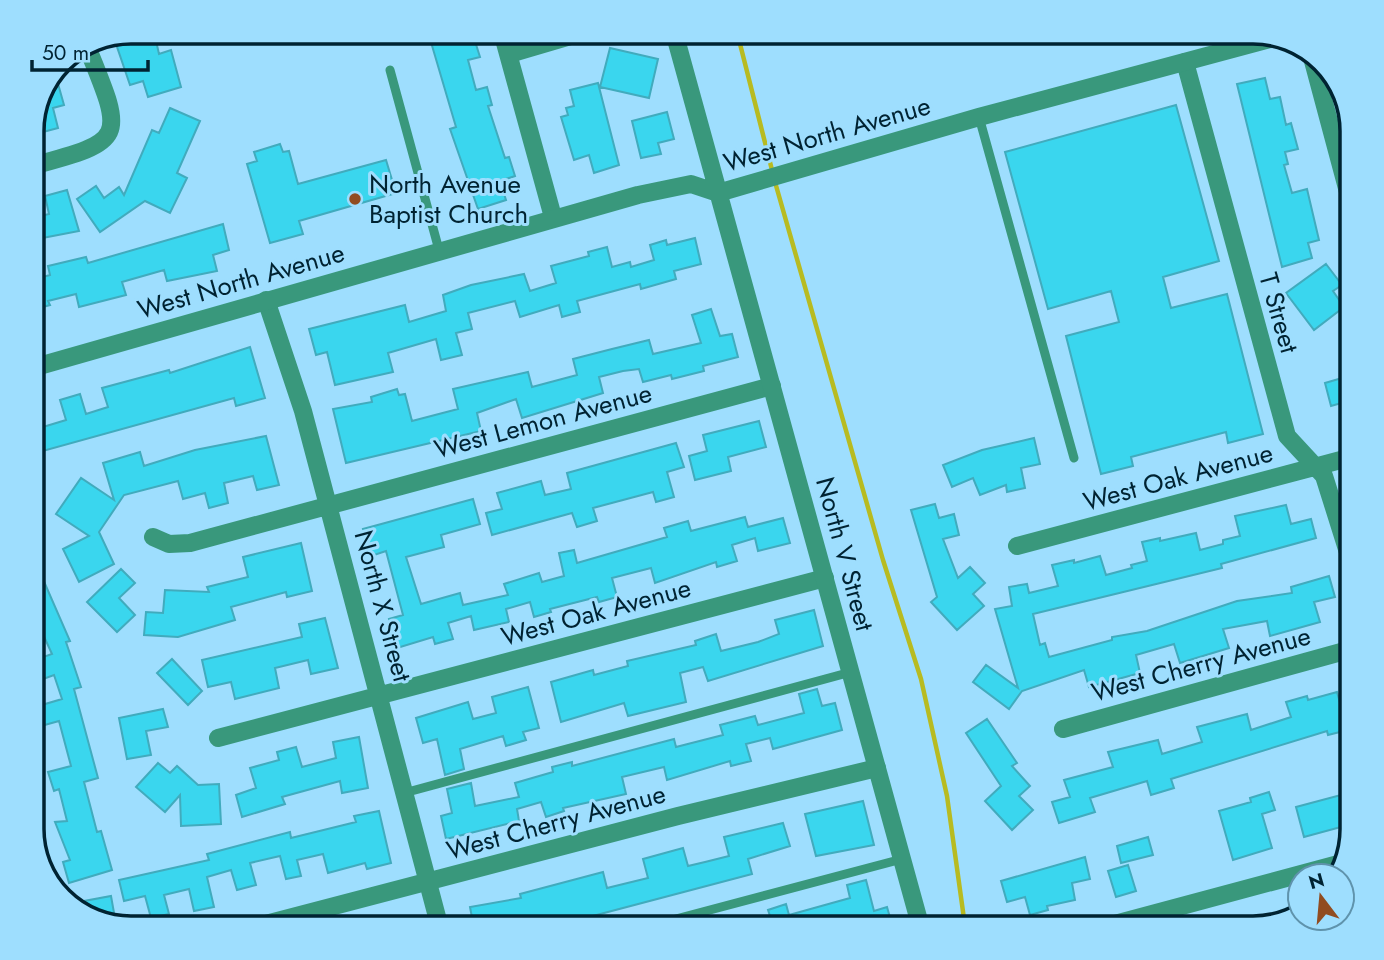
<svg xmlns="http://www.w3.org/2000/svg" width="1384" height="960" viewBox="0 0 1384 960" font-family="Jost,sans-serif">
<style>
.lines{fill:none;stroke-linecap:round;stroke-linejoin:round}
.stream{stroke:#b8bb21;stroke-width:4.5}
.building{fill:#3ad6ee;stroke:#41abbd;stroke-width:2}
.service{stroke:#39987c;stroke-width:9}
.minor{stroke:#39987c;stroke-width:18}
.tertiary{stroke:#39987c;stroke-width:18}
.poi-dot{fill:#914c20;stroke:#9edefe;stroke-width:2.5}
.labels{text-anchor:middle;stroke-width:6;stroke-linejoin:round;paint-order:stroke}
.street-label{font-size:26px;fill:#002332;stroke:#9edefe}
.poi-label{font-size:26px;fill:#002332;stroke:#9edefe;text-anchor:start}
.rim{fill:none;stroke:#002332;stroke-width:3.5}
</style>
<rect width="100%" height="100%" fill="#9edefe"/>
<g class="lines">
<path class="stream" d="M737,32L773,174
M775,182L883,560L921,679L947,796L965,926"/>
</g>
<path class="building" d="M131,32H154L159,54L171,50L181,87L148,97L143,81L130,85L114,38Z
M428,32H457L459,39L473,35L480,57L468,60L476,90L487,87L492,105L488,106L505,158L509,157L515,176L500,181L506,200L478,209L450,129L456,127Z
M610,48L658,59L649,98L600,87Z
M55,73L64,105L53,108L58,128L32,135V125Z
M1265,78L1270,99L1280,97L1286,125L1291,123L1298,149L1285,152L1288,164L1284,165L1292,193L1307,189L1319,240L1308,243L1312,258L1282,267L1237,84Z
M598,83L619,165L594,173L589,155L574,160L561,117L568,115L566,108L574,106L570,90Z
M1176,105L1219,261L1163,277L1171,308L1227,294L1263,434L1228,443L1226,432L1131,457L1133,466L1101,474L1066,336L1119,322L1111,291L1048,309L1005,152Z
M170,108L200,121L177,173L187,178L170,213L145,201L100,232L77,199L96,186L104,198L119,187L124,195L152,130L159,133Z
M667,112L674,139L658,143L661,154L641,158L632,121Z
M280,144L283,152L289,151L298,184L386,160L396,193L299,221L303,234L270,243L247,164L257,161L254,152Z
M67,190L79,231L32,240V218L49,214L45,196Z
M223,224L229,250L213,255L217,271L167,281L164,270L122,282L126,295L79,307L76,294L48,301L50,305L32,310V280L50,275L48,266L86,257L88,263Z
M695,238L701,264L674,271L676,279L641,289L640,284L577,301L580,312L562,317L559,305L520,317L515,301L468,313L472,329L456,333L462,355L441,360L436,339L388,353L393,372L335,385L327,352L316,355L309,329L405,305L409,322L446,311L443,295L471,285L524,274L530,291L556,283L551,266L589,256L588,252L607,247L612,267L630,262L631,267L654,260L650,245L666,240L667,245Z
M1326,264L1342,285L1333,291L1344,307L1314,330L1286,293Z
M711,309L720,336L732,334L738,357L703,366L704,371L672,379L671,375L643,382L639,369L623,371L599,377L603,393L522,418L516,399L477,413L481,431L346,463L333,409L372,402L371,397L397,389L399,395L405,394L412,421L458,409L453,389L528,372L532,387L577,375L573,359L612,349L649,340L653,354L701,343L692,315Z
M250,347L265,398L236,406L234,398L32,454V400L35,399L43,427L66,420L60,400L80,394L86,414L108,407L102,388L169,370L170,373Z
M1352,375V400L1331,406L1325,383Z
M759,421L766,447L728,457L731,471L695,480L689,456L707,451L703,435Z
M266,436L279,485L257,490L253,476L224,483L228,503L209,508L205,493L183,499L178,481L124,495L99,532L114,564L79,582L63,549L89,536L56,514L81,478L114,500L103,463L140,452L144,466L195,450Z
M1034,438L1040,464L1021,468L1025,488L1007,492L1006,485L980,495L973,478L952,487L943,465L982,450Z
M676,443L684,467L667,472L674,497L656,502L653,492L593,508L597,521L577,527L572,513L492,535L486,513L502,509L497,493L541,481L545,495L571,489L567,473Z
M473,499L480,524L441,535L444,547L406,557L421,604L460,593L463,605L508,595L504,584L539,573L542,582L564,576L559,553L574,550L577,563L667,537L664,528L688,521L691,531L745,517L748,527L783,518L790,543L758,551L755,538L732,545L737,561L717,567L716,562L655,583L651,568L612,578L617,597L599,602L597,597L550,609L551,612L534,617L530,602L506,609L509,622L474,630L471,616L448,623L453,639L435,644L433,637L397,648L389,619L403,615L386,551L371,556L363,529Z
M935,504L939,518L954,514L959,535L943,539L958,578L970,567L985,583L973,594L984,606L957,630L931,602L937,597L911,510Z
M1286,505L1291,524L1311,519L1316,538L1221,564L1222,568L1033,614L1040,645L1045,643L1049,657L1112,640V637L1147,631L1237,601L1292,593L1291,587L1329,576L1335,597L1314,602L1320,622L1270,636L1267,621L1223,629L1229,648L1180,663L1174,644L1136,655L1140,673L1089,687L1084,670L1022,691L1009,709L973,682L986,665L1018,688L995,609L1012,606L1009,587L1027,584L1029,593L1058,586L1052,565L1074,560V563L1100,556L1106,575L1132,568L1131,565L1147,561L1142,542L1160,538V541L1196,533L1200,550L1223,544V540L1240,536L1235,516Z
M301,543L312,591L287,597L286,592L231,607L235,620L178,637L144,635L146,612L163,613L165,590L209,592L207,587L248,577L243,557Z
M32,554L70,641L66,642L81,687L74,689L98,778L84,782L97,832L101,831L112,870L69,883L63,862L70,860L55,822L67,821L59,789L54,791L48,772L71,766L59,721L41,726L35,707L62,699L54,675L32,683V661L52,654L41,630L32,635Z
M121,569L135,583L119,598L135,615L117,632L87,602Z
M814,610L823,646L708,681L703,667L680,673L686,702L628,716L624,703L561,722L551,682L593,670L594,675L628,666L627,661L696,645L695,641L716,634L721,651L758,642L779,634L775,620Z
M325,618L338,668L311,674L308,660L275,668L279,688L235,699L231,682L208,687L202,660L302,637L299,624Z
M172,659L202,691L188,705L157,673Z
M528,687L539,728L523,732L526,740L506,746L503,736L460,749L464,769L445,775L437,739L423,743L416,718L468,702L473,719L496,713L492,697Z
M817,689L822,706L835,703L842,730L773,749L770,738L746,744L751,761L731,766L730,761L667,780L664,767L622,777L626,794L563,808L564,811L546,817L541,802L517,809L519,821L446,839L441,816L452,813L447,789L471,783L475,806L519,797L515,783L553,772L552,767L572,762V766L674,739L676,747L723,735L720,725L755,716L758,725L804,713L799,694Z
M1337,692L1341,706L1352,703V729L1328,735L1327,731L1171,779L1174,788L1151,795L1147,781L1090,798L1095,812L1059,823L1052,802L1070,797L1064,780L1113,767L1108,752L1158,740L1162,754L1202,742L1197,727L1247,714L1251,730L1291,717L1286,702L1307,696L1308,700Z
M163,709L168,727L146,731L151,755L127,759L119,718Z
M987,719L1017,763L1012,766L1030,786L1019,796L1033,810L1012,830L985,801L1001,786L966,733Z
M359,737L368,788L342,793L340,781L282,797L285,804L242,817L236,795L256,788L250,768L279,760L277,752L296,747L302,767L336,758L333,742Z
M158,763L170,773L177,766L198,785L219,784L221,824L181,826L180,795L165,812L136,787Z
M1269,792L1275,810L1262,814L1272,848L1233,860L1219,811L1251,802L1250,798Z
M1352,792V824L1304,837L1296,807Z
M863,801L874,845L816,856L805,814Z
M379,811L391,863L367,869L365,863L328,873L323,854L297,860L301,876L286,879L280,856L250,863L256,885L237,890L231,870L207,877L214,907L194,911L189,889L164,895L169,914L151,918L145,896L124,901L119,880L209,860L207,854L290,832L291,838L356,822L354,816Z
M783,823L790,846L748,859L752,874L570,922L572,928H474L470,907L521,898L520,894L603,872L607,888L648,878L643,859L683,848L688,866L705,862L729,856L724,837Z
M1148,837L1153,855L1121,863L1117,846Z
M1085,857L1090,879L1072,883L1075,900L1047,906L1048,910L1030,915L1025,897L1007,902L1001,881Z
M1128,865L1136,891L1116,897L1108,871Z
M866,880L874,911L887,907L893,928H774L768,910L786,904L789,915L850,898L847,885Z
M111,896L116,924L75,912L68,904Z"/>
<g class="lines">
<path class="service" d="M390,70L439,250
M979,117L1074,458
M404,793L851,672
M642,928L902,859"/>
<path class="minor" d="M502,32L553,217
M1310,50L1352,207
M509,54L577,34
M1185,62L1287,436L1324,476L1352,565
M32,166C126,141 125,139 88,49
M266,300L303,411L440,928
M153,537L169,544L190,543L772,386
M1017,546L1352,457
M1063,729L1352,649
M218,738L825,578
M250,928L678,816L877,768
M1100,928L1342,863"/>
<path class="tertiary" d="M674,32L921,928
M32,368L638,195L691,184L718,193L979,117L1274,38"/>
</g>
<circle class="poi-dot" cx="355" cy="199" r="7"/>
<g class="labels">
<g class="street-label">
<text transform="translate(827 134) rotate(-16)" y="9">West North Avenue</text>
<text transform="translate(241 281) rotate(-16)" y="9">West North Avenue</text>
<text transform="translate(1279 313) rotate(74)" y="9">T Street</text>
<text transform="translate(543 421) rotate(-15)" y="9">West Lemon Avenue</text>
<text transform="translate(1178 477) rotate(-15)" y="9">West Oak Avenue</text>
<text transform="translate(845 554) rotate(75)" y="9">North V Street</text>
<text transform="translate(383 606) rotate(75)" y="9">North X Street</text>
<text transform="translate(596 612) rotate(-15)" y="9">West Oak Avenue</text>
<text transform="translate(1201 664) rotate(-15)" y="9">West Cherry Avenue</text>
<text transform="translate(556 822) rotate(-15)" y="9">West Cherry Avenue</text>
</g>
<g class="poi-label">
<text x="369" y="193">North Avenue<tspan x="369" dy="30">Baptist Church</tspan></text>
</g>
</g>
<path d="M0 0H1384V960H0ZM131 44H1253A87 87 0 0 1 1340 131V829A87 87 0 0 1 1253 916H131A87 87 0 0 1 44 829V131A87 87 0 0 1 131 44Z" fill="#9edefe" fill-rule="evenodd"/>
<path class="rim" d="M131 44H1253A87 87 0 0 1 1340 131V829A87 87 0 0 1 1253 916H131A87 87 0 0 1 44 829V131A87 87 0 0 1 131 44Z"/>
<g transform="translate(1321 897) rotate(344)"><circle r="33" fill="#9edefe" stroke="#5f93ac" stroke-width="2"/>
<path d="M0-5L12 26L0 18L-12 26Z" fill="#914c20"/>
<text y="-10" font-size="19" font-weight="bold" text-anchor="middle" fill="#002332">N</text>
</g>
<path d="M32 60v10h116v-10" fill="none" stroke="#002332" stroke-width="3.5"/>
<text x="42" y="60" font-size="21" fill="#002332" stroke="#9edefe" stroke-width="5" paint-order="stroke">50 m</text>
</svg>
